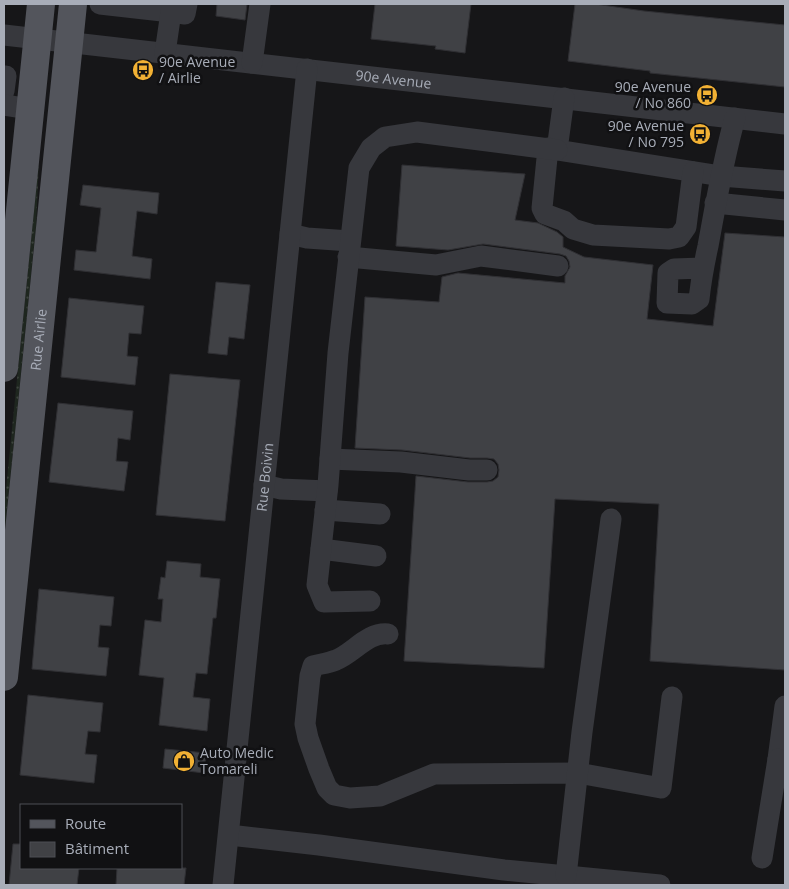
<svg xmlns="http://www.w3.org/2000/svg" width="789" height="889" viewBox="0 0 789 889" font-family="'Open Sans',sans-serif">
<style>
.grass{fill:url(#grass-dots)}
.building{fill:#404145;stroke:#303034}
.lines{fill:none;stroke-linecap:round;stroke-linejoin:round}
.minor{stroke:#37383d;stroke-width:21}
.major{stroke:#53555c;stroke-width:28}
.labels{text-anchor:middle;stroke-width:5;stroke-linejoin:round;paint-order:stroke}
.poi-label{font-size:14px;fill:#a8adb8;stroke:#111113;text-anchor:start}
.street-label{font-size:14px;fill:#a8adb8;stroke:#111113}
</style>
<defs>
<pattern id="grass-dots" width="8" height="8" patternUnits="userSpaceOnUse" patternTransform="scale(1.25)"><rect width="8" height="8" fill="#1e261f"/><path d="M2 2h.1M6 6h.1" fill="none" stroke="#3c433d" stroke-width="1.8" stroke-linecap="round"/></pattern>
</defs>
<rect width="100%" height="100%" fill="#161618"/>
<path class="grass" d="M39,159L36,227L4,538V509Z"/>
<path class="building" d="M217,4H247L245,20L216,16Z
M375,4H471L465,53L435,49L436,46L371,39Z
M575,4H595L644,11L785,25V87L650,73V71L568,61Z
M402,165L525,174L515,220L538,223L557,232L563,237V247L584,257L653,265L647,319L713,326L725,233L785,237V670L650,661L659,504L555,499L544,668L404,661L416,476L468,482H487L493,481L498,477L499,470L498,464L494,459L487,458H470L402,450L355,448L365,297L439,302L442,277L458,273L565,283V276L570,267L569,261L566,256L560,254L483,244L448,250L396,246Z
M83,185L159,193L157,214L137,211L132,256L152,259L150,279L74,270L76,250L96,252L101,208L80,205Z
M216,282L250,285L244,339L229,337L227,355L208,353Z
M69,298L144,306L141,334L129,333L127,356L138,357L135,385L61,377Z
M170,374L240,380L225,521L156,515Z
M58,403L133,411L130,440L118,438L116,461L128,462L124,491L49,482Z
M167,561L201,564L200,577L220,579L216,618H213L207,674L196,673L193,697L210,699L207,731L159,725L164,678L139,675L145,620L161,622L163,599H158L161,577L165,578Z
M39,589L114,597L111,626L100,625L98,647L109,648L106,676L32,669Z
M28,695L103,703L100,732L88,731L85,754L97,755L94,783L20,775Z
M165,749L206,753L204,773L163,768Z
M13,844H21V868H79L77,885H9Z
M117,868H186L184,885H116Z"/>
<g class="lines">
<g class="minor">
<path d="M100,4L171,12"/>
<path id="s1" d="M4,35L785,124"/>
<path d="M165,53L171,12L185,14L187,4"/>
<path d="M252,63L260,4"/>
<path d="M4,76H6L4,91"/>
<path d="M564,98L557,150L721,176L785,181"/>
<path d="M4,105L30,109"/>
<path d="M548,148L542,208L545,214L564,221L573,229L593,235L669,239L679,237L686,227L693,172"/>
<path d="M715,203L785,210"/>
<path d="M290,234L307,238L350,241"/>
<path d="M348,257L436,265L481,256L558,266"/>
<path d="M702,268L674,269L668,273L667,303L692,304L699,299C701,281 704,264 708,246C716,203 723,160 735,118"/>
<path d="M330,459L401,462L469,470H487"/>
<path d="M264,485L281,489L327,491"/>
<path d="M325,510L380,514"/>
<path d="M321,549L376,556"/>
<path d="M370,601L324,602L317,585L328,485L338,353L359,168L371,148L385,137L417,132L557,150"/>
<path d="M388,634C367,632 354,653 336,660C329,663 321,664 313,666L310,676L305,724L308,738L319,769L327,788L334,795L350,798L380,796L434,774L578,773L661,788L672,697"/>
<path d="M785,706L778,759L785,761"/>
<path d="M229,835L319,845L504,870L660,885"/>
<path d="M762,858L778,759"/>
<path d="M566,876L582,732L611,519"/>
<path id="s2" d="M223,885L307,69"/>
</g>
<g class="major">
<path d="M4,368L41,4"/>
<path id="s3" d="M4,677L73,4"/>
</g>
</g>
<defs>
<g id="bus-disc" transform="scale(1.125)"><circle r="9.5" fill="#f2b134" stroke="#111113"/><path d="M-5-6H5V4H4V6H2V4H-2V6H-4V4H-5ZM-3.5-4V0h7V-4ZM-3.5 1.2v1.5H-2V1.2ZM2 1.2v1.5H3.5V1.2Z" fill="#111"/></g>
<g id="shop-disc" transform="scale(1.125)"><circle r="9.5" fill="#f2b134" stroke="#111113"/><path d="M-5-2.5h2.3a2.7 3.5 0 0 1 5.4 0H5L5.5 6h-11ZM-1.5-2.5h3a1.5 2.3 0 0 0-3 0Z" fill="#111"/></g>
</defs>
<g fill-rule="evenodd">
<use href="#bus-disc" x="143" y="70"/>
<use href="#bus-disc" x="707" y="95"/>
<use href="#bus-disc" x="700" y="134"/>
<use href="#shop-disc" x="184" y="761"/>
</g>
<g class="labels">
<g class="poi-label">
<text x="159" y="67">90e Avenue<tspan x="159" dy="16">/ Airlie</tspan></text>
<text x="691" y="92" text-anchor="end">90e Avenue<tspan x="691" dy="16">/ No 860</tspan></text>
<text x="684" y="131" text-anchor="end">90e Avenue<tspan x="684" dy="16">/ No 795</tspan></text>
<text x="200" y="758">Auto Medic<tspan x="200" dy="16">Tomareli</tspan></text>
</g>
<g class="street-label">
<text dy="5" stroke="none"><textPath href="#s1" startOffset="392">90e Avenue</textPath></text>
<text dy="5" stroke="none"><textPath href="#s3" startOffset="339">Rue Airlie</textPath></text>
<text dy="5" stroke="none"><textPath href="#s2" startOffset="410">Rue Boivin</textPath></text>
</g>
</g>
<rect width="789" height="889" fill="none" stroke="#a8adb8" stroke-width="10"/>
<rect x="20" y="804" width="162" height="65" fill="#111113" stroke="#4d4f55"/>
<rect x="30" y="820" width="25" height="8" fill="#53555c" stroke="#4d4f55"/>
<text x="65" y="829" font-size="15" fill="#a8adb8">Route</text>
<rect x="30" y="842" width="25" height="15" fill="#404145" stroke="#4d4f55"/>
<text x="65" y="854" font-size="15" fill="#a8adb8">Bâtiment</text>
</svg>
